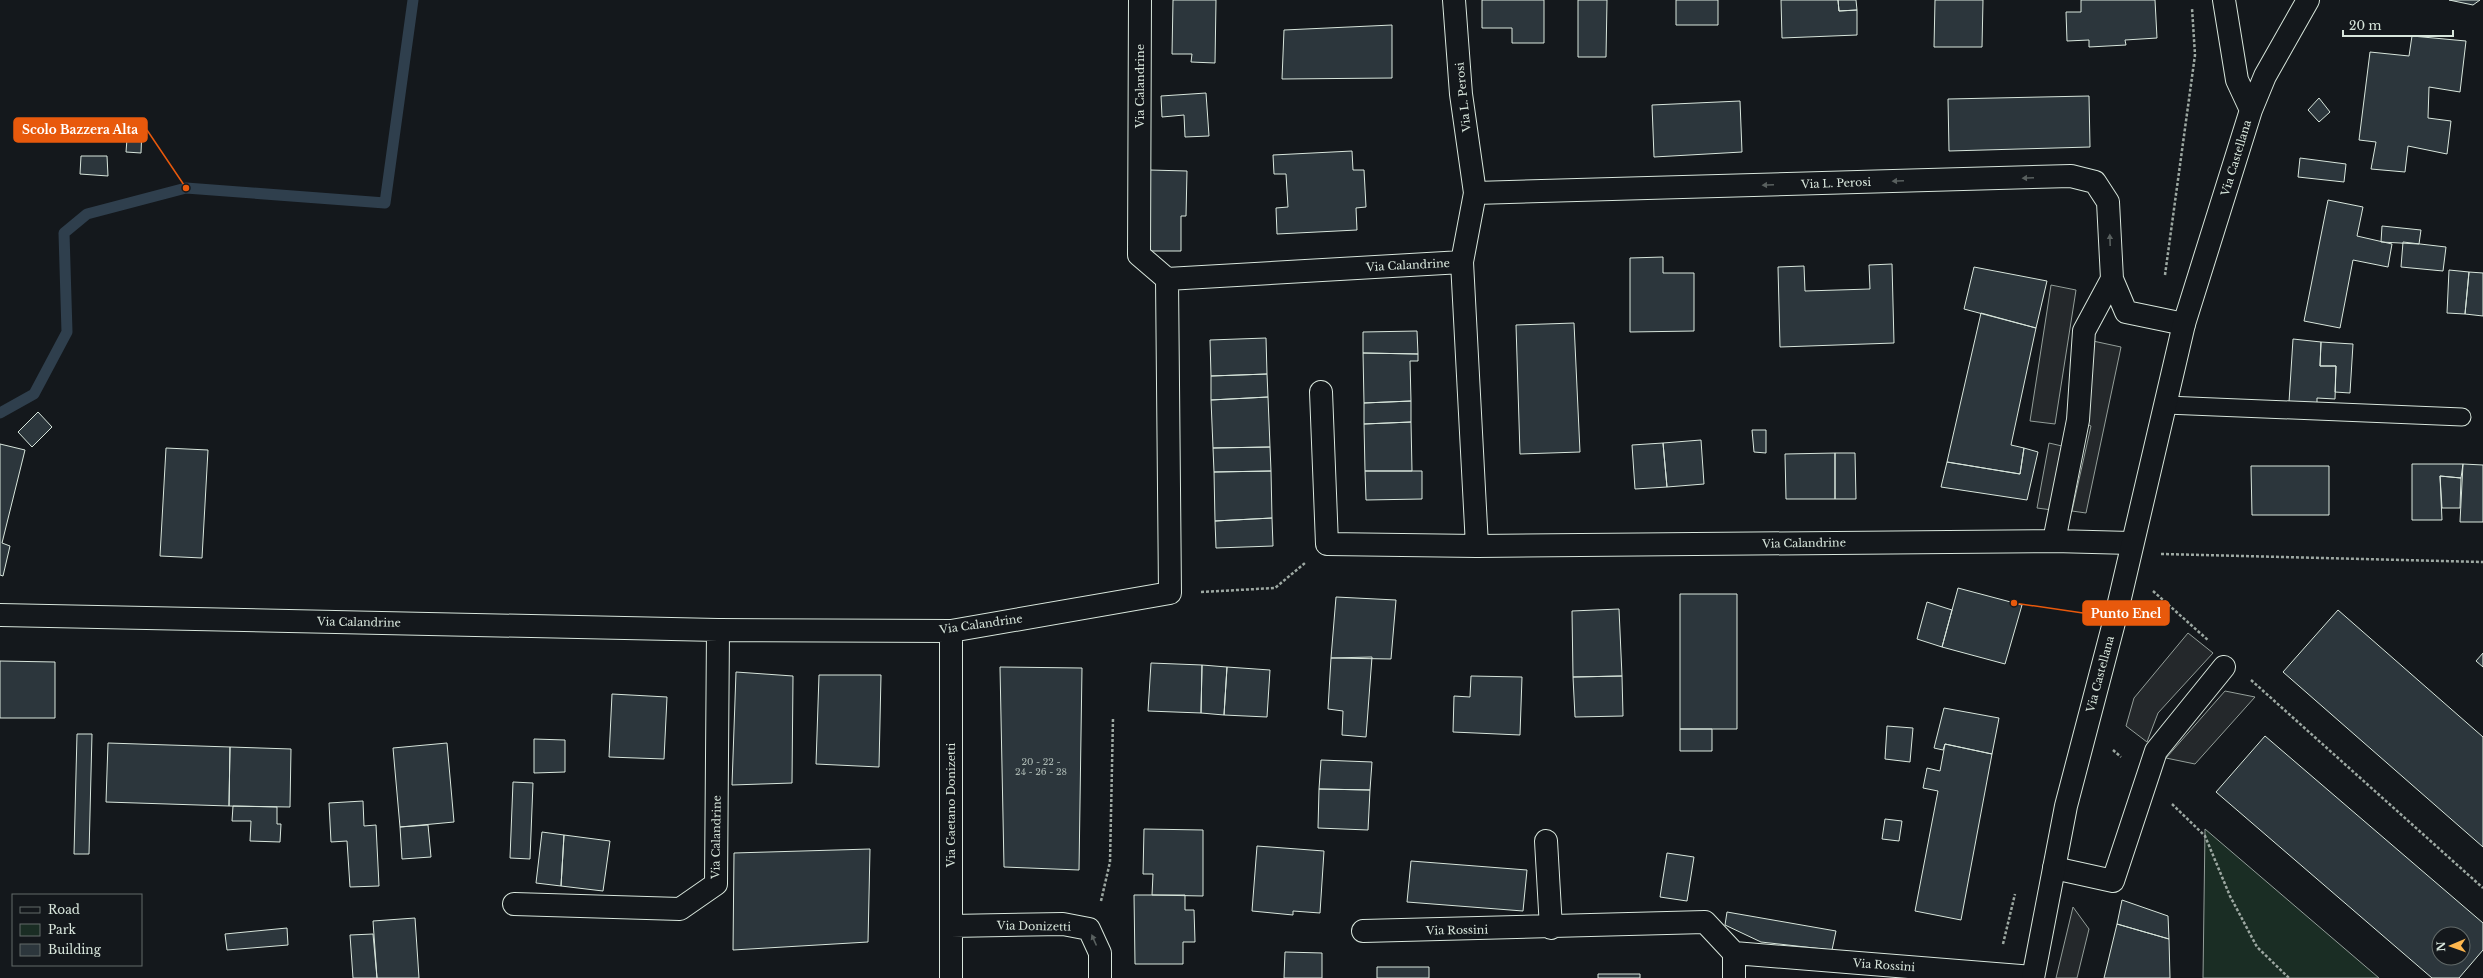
<svg xmlns="http://www.w3.org/2000/svg" width="2483" height="978" viewBox="0 0 2483 978" font-family="'Libre Baskerville',serif">
<style>
.green{fill:#1a2d24;stroke:#939e99}
.parking{fill:#24282b;stroke:#939e99}
.lines{fill:none;stroke-linecap:round;stroke-linejoin:round}
.stream{stroke:#2f3f4d;stroke-width:11}
.building{fill:#2c363c;stroke:#d8e6dc;fill-rule:evenodd}
.lane-casing{stroke:#d8e6dc;stroke-width:19}
.street-casing{stroke:#d8e6dc;stroke-width:24}
.secondary-casing{stroke:#d8e6dc;stroke-width:24}
.path{stroke:#9da8a2;stroke-width:2.5;stroke-dasharray:3 2;stroke-linecap:butt}
.lane{stroke:#14181c;stroke-width:17}
.street{stroke:#14181c;stroke-width:22}
.secondary{stroke:#14181c;stroke-width:22}
.oneway{fill:#59605f}
.labels{text-anchor:middle;stroke-width:3;stroke-linejoin:round;paint-order:stroke}
.number-label{font-size:9px;fill:#adbab4}
.street-label{font-size:11px;fill:#d8e6dc;stroke:#14181c}
.leader{fill:none;stroke:#e8590c;stroke-width:1.5}
.callout-dot{fill:#e8590c;stroke:#14181c;stroke-width:1.5}
.callout{fill:#e8590c;stroke:#e8590c;stroke-width:1.5}
.callout-label{font-size:12px;text-anchor:middle;font-weight:bold;fill:#fff}
</style>
<rect width="100%" height="100%" fill="#14181c"/>
<path class="green" d="M2205,829L2379,978H2203Z"/>
<path class="parking" d="M2051,285L2076,290L2055,424L2030,421Z
M2093,341L2121,347L2086,513L2072,511L2091,426L2078,420Z
M2049,443L2062,446L2052,510L2037,508Z
M2188,633L2213,653L2158,713L2147,742L2126,726L2134,698Z
M2225,691L2255,697L2195,764L2166,758Z
M2073,907L2089,929L2077,978H2056Z"/>
<g class="lines">
<path class="stream" d="M0,413L34,394L67,332L64,233L87,214L186,188L385,203L413,0"/>
</g>
<path class="building" d="M1173,0H1216L1215,63L1191,62L1192,54H1172Z
M1482,0H1544V43H1512V28H1482Z
M1578,0H1607L1606,57H1578Z
M1676,0H1718V25H1676Z
M1781,0H1838L1839,11L1857,10V35L1782,38Z
M1838,0H1856L1857,10L1839,11Z
M1935,0H1983L1982,47H1934Z
M2081,0H2155L2157,38L2125,40L2126,45L2089,47V40L2067,41L2066,12H2081Z
M2449,0H2480L2473,5Z
M1392,25V78L1282,79L1284,30Z
M2412,36L2466,41L2460,92L2429,87L2428,118L2451,121L2447,154L2408,146L2405,172L2371,169L2376,142L2359,140L2370,52L2409,56Z
M1206,93L1209,136L1185,137L1184,115L1162,117L1161,96Z
M2089,96L2090,147L1949,151L1948,99Z
M2319,98L2330,112L2319,122L2308,110Z
M1740,101L1742,152L1654,157L1652,105Z
M128,126L142,128L141,153L126,152Z
M1352,151L1353,170H1364L1366,207L1356,208L1357,230L1277,234L1276,208L1288,207L1286,174H1274L1273,155Z
M81,156H107L108,176L80,174Z
M2300,158L2346,164L2344,182L2298,177Z
M1150,170L1187,171L1186,216H1181V251H1149Z
M2328,200L2363,207L2357,236L2392,244L2388,267L2353,260L2340,328L2304,321Z
M2382,226L2421,230L2419,244L2381,242Z
M2403,242L2446,247L2443,271L2401,267Z
M1663,257V273H1694V331L1630,332V258Z
M1892,264L1894,343L1780,347L1778,267L1804,266L1805,291L1870,289L1869,265Z
M1974,267L2047,281L2036,328L1964,309Z
M2449,270L2469,272L2465,314L2447,313Z
M2469,272L2483,273V316L2465,314Z
M1981,313L2036,328L2011,445L2024,448L2020,474L1947,462Z
M1574,323L1580,452L1520,454L1516,325Z
M1417,331L1418,354L1363,353V332Z
M1266,338L1267,374L1211,376L1210,340Z
M2293,339L2321,342L2320,366H2336L2335,399L2317,398V404L2289,402Z
M2321,342L2353,344L2350,393L2335,392L2336,366H2320Z
M1363,353L1418,354V361H1410L1411,401L1364,403Z
M1267,374L1268,397L1211,400V376Z
M1268,397L1270,447L1213,448L1211,400Z
M1411,401V422L1364,424V403Z
M38,412L52,427L32,447L18,432Z
M1411,422L1412,471H1365L1364,424Z
M1752,430H1766V453L1754,452Z
M1701,440L1704,484L1667,487L1663,443Z
M1663,443L1667,487L1635,489L1632,445Z
M0,444L25,450L2,543L10,546L3,576L0,575Z
M1270,447L1271,471L1214,472L1213,448Z
M166,448L208,450L202,558L160,556Z
M2024,448L2038,452L2027,500L1941,487L1947,462L2020,474Z
M1835,453V499H1786L1785,454Z
M1835,453H1855L1856,499H1835Z
M2412,464H2463L2461,478L2440,476L2442,520H2412Z
M2463,464L2483,465V522H2460Z
M2251,466H2329V515H2252Z
M1271,471L1272,518L1215,521L1214,472Z
M1365,471H1422V499L1366,500Z
M2440,476L2461,478L2460,508H2442Z
M1272,518L1273,546L1216,548L1215,521Z
M1958,588L2022,605L2005,664L1942,647Z
M1680,594H1737V729H1680Z
M1336,597L1396,600L1391,659L1331,658Z
M1927,602L1952,610L1942,647L1917,639Z
M1619,609L1622,676L1573,677L1572,611Z
M2338,610L2483,737V847L2283,672Z
M2483,653V667L2476,661Z
M1372,657L1366,737L1342,735L1343,711L1328,709L1331,658Z
M0,661L55,662V718H0Z
M1151,663L1202,665L1201,713L1148,711Z
M1202,665L1227,667L1224,715L1201,713Z
M1000,667L1082,668L1079,870L1004,867Z
M1227,667L1270,670L1267,717L1224,715Z
M736,672L793,676L792,783L732,785Z
M819,675H881L879,767L816,764Z
M1471,676L1522,677L1520,735L1453,732L1454,696L1470,697Z
M1622,676L1623,716L1575,717L1573,677Z
M612,694L667,697L664,759L609,757Z
M1944,708L1999,718L1992,754L1945,744L1943,750L1934,748Z
M1887,726L1913,728L1910,762L1885,759Z
M1680,729H1712V751H1680Z
M77,734H92L89,854H74Z
M2265,736L2483,923V950L2459,978H2432L2216,792ZM2439,934H2463V958H2439Z
M534,739L565,740V772L534,773Z
M108,743L230,747L229,806L106,802Z
M447,743L454,822L400,827L393,748Z
M1945,744L1992,754L1961,920L1915,911L1938,791L1923,788L1927,768L1940,771Z
M230,747L291,749L290,807L229,806Z
M1321,760L1372,762L1370,790L1319,789Z
M513,782L533,783L530,859L510,858Z
M1319,789L1370,790L1368,830L1318,828Z
M363,801L364,826L376,825L379,886L350,887L347,841L331,842L329,803Z
M233,806L277,807V824H281L280,842L250,841L251,821H232Z
M1885,819L1902,821L1899,841L1882,839Z
M428,825L431,857L402,859L400,827Z
M1144,829L1203,830V896L1152,895L1153,874H1143Z
M542,832L564,835L561,886L536,883Z
M564,835L610,841L603,891L561,886Z
M1257,846L1324,851L1320,913L1293,911V915L1252,911Z
M870,849L868,942L733,950L734,853Z
M1667,853L1694,857L1687,901L1660,897Z
M1411,861L1527,870L1523,911L1407,902Z
M1134,895H1185V910H1194L1195,942H1183V964H1135Z
M2122,900L2168,916L2169,939L2117,924Z
M1727,912L1836,931L1832,950L1761,942L1725,925Z
M415,918L419,978H377L373,921Z
M2117,924L2169,939L2170,978H2104Z
M287,928L288,945L227,950L225,934Z
M373,934L377,978H353L350,935Z
M1285,952L1322,953V978H1284Z
M1377,967H1429V978H1377Z
M1598,974H1640V978H1598Z"/>
<g class="lines">
<g class="lane-casing">
<path id="lane" d="M2166,405L2462,417"/>
</g>
<g class="street-casing">
<path id="street" d="M1140,0L1139,255L1167,279
M1454,0L1461,94L1475,193
M1462,262L1475,193L2071,176L2095,182L2108,202L2112,279
M1321,392L1327,544L1477,546
M2054,541L2078,420L2084,331L2112,279L2126,312L2184,324
M0,615L718,630L951,631L1170,593L1167,279L1462,262L1477,546L2054,541L2131,543
M951,631V978
M1546,841L1551,928
M2054,868L2113,881L2156,751L2224,667
M514,904L680,909L716,884L718,630
M951,926L1063,924L1089,929L1100,953V978
M1363,931L1705,922L1734,953
M1734,978V953L2033,977"/>
</g>
<g class="secondary-casing">
<path id="secondary" d="M2224,0L2237,80L2251,110
M2033,978L2066,806L2117,611L2184,324L2251,110L2265,76L2308,0"/>
</g>
<path class="path" d="M2165,275L2195,55L2192,8
M2161,554L2483,562
M2153,591L2209,641
M1201,592L1275,588L1305,563
M2251,680L2483,888
M2113,750L2121,757
M2172,804L2205,836L2230,896L2257,947L2289,978
M1101,901L1110,862L1113,718
M2003,944L2015,894"/>
<use href="#lane" class="lane"/>
<use href="#street" class="street"/>
<use href="#secondary" class="secondary"/>
</g>
<defs><path id="oneway-solid" d="M-6-.8H1V-3.2L6.5 0L1 3.2V.8H-6Z"/></defs>
<g class="oneway">
<use href="#oneway-solid" transform="translate(2028 178) rotate(178)"/>
<use href="#oneway-solid" transform="translate(1898 181) rotate(178)"/>
<use href="#oneway-solid" transform="translate(1768 185) rotate(178)"/>
<use href="#oneway-solid" transform="translate(2110 240) rotate(-92)"/>
<use href="#oneway-solid" transform="translate(1094 940) rotate(-114)"/>
</g>
<g class="labels">
<g class="number-label">
<text x="1041" y="765">20 - 22 -<tspan x="1041" dy="10">24 - 26 - 28</tspan></text>
</g>
<g class="street-label">
<text transform="translate(1140 86) rotate(-90)" y="4">Via Calandrine</text>
<text transform="translate(1463 97) rotate(-96)" y="4">Via L. Perosi</text>
<text transform="translate(2236 158) rotate(-73)" y="4">Via Castellana</text>
<text transform="translate(1836 183) rotate(-2)" y="4">Via L. Perosi</text>
<text transform="translate(1408 265) rotate(-3)" y="4">Via Calandrine</text>
<text transform="translate(1804 543) rotate(-1)" y="4">Via Calandrine</text>
<text transform="translate(359 622) rotate(1)" y="4">Via Calandrine</text>
<text transform="translate(981 624) rotate(-8)" y="4">Via Calandrine</text>
<text transform="translate(2100 674) rotate(-75)" y="4">Via Castellana</text>
<text transform="translate(951 805) rotate(-90)" y="4">Via Gaetano Donizetti</text>
<text transform="translate(716 837) rotate(-89)" y="4">Via Calandrine</text>
<text transform="translate(1034 926) rotate(1)" y="4">Via Donizetti</text>
<text transform="translate(1457 930) rotate(-1)" y="4">Via Rossini</text>
<text transform="translate(1884 965) rotate(4)" y="4">Via Rossini</text>
</g>
</g>
<path class="leader" d="M186 188L147 130M2014 603L2083 613"/>
<g class="callout-dot">
<circle cx="186" cy="188" r="4"/>
<circle cx="2014" cy="603" r="4"/>
</g>
<g class="callout">
<rect x="14" y="118" width="133" height="24" rx="4"/>
<rect x="2083" y="601" width="86" height="24" rx="4"/>
</g>
<g class="callout-label">
<text x="80" y="134">Scolo Bazzera Alta</text>
<text x="2126" y="618">Punto Enel</text>
</g>
<rect x="12" y="894" width="130" height="72" fill="#14181c" stroke="#626a69"/>
<rect x="20" y="907" width="20" height="6" fill="#14181c" stroke="#626a69"/>
<text x="48" y="914" font-size="12" fill="#d8e6dc">Road</text>
<rect x="20" y="924" width="20" height="12" fill="#1a2d24" stroke="#626a69"/>
<text x="48" y="934" font-size="12" fill="#d8e6dc">Park</text>
<rect x="20" y="944" width="20" height="12" fill="#2c363c" stroke="#626a69"/>
<text x="48" y="954" font-size="12" fill="#d8e6dc">Building</text>
<g transform="translate(2451 946) rotate(268)"><circle r="19" fill="#14181c" stroke="#626a69"/>
<path d="M0-3L7 15L0 10L-7 15Z" fill="#ffb74d"/>
<text y="-6" font-size="11" font-weight="bold" text-anchor="middle" fill="#d8e6dc">N</text>
</g>
<path d="M2343 30v6h110v-6" fill="none" stroke="#d8e6dc" stroke-width="2"/>
<text x="2349" y="30" font-size="12" fill="#d8e6dc" stroke="#14181c" stroke-width="3" paint-order="stroke">20 m</text>
</svg>
